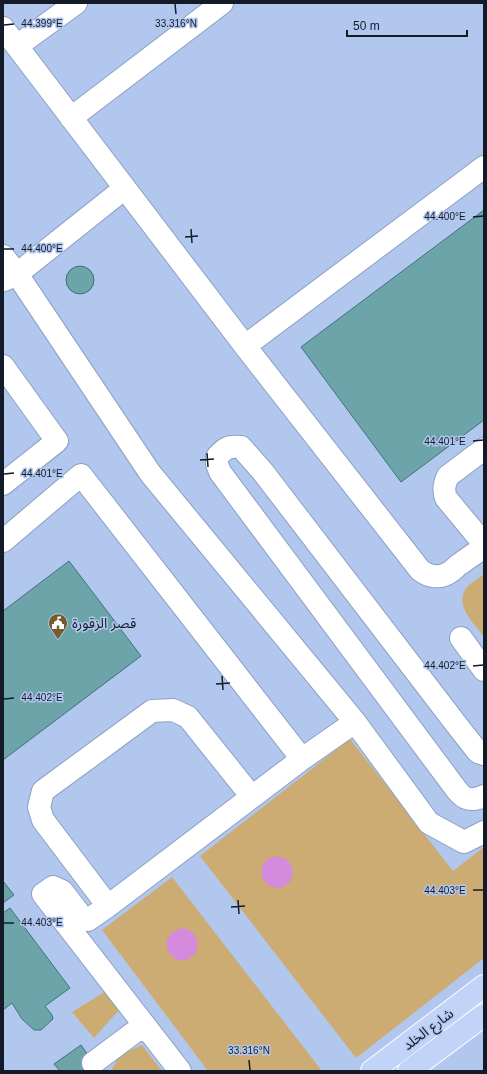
<svg xmlns="http://www.w3.org/2000/svg" width="487" height="1074" viewBox="0 0 487 1074" font-family="Helvetica,'Noto Sans Arabic',sans-serif">
<style>
.green{fill:#ccac72}
.water{fill:#d48bde}
.building{fill:#6da4a9;stroke:#3d7479}
.lines{fill:none;stroke-linecap:round;stroke-linejoin:round}
.minor-casing{stroke:#8ca0c5;stroke-width:24}
.major-casing{stroke:#fff;stroke-width:24}
.minor{stroke:#fff;stroke-width:22}
.major{stroke:#c1d4f7;stroke-width:22}
.ticks{fill:none;stroke:#131b29;stroke-width:1.5}
.labels{text-anchor:middle;stroke-width:3;stroke-linejoin:round;paint-order:stroke}
.poi-label{font-size:14px;fill:#131b29;stroke:#b2c7ed;text-anchor:start}
.street-label{font-size:14px;fill:#131b29;stroke:#b2c7ed}
.ticks-label{font-size:10px;text-anchor:middle;fill:#131b29;stroke:#b2c7ed;stroke-width:3;stroke-linejoin:round;paint-order:stroke}
</style>
<rect width="100%" height="100%" fill="#b2c7ed"/>
<path class="green" d="M484,574V637C475,624 455,607 465,590C467,585 479,578 484,574Z
M350,739L453,871L484,847V958L356,1058L200,856Z
M172,877L322,1071H208L102,930Z
M106,991L119,1010L94,1038L72,1012Z
M142,1045L162,1071H111L119,1056Z"/>
<path class="water" d="M278,856L288,860L293,870L291,881L282,888L271,887L263,880L261,869L267,859Z
M183,928L193,932L198,942L196,953L187,960H176L168,952L166,941L172,932Z"/>
<path class="building" d="M484,210V420L401,482L301,347Z
M66 280a14 14 0 1 1 28 0a14 14 0 1 1-28 0Z
M69,561L141,656L3,760V611Z
M3,881L14,895L3,903Z
M10,908L70,988L45,1006L52,1015L53,1019L41,1030H34L22,1019L12,1003L3,1010V913Z
M81,1045L99,1071H60L54,1064Z"/>
<g class="lines">
<g class="minor-casing">
<path id="minor" d="M3,28L245,346L420,570C429,577 440,579 450,572C454,570 456,566 460,564C468,558 476,553 484,547
M17,46L76,3
M71,118L222,3
M3,256L17,274L150,473L355,722L429,823L464,842L484,832
M4,280L17,274L125,188
M245,346L484,167
M3,366L57,441L3,484
M484,449L448,476C444,484 443,490 446,498L484,544
M3,541L81,475L302,759
M461,638L484,670
M484,754L478,752L456,724L263,472L241,447C228,446 225,448 217,457V464L220,472L453,785C462,798 468,803 484,796
M108,906L43,820L39,807L43,791L152,711L173,710L188,717L252,797
M93,1063L144,1025
M180,1071L43,894L53,887L62,891L82,917L88,920L108,906L302,759L355,722"/>
</g>
<g class="major-casing">
<path id="major" d="M372,1071L484,986
M409,1071L484,1015"/>
</g>
<use href="#minor" class="minor"/>
<use href="#major" class="major"/>
</g>
<path class="ticks" d="M175,4L176,14M4,25L14,24M473,217L483,216M191,229L192,243M185,237L198,236M4,249H14M473,441L483,440M207,453L208,467M200,460L214,459M4,474L14,473M473,666L483,665M222,676L223,690M216,684L230,683M4,699L14,698M473,890H483M238,900L239,914M231,907L245,906M4,923H14M249,1060L250,1070"/>
<defs>
<g id="civic-pin" transform="scale(1)"><path d="M0 17L-7.5 6A9.5 9.5 0 1 1 7.5 6Z" fill="#745c2c" stroke="#b2c7ed"/><path d="M-.6-6.5H3V-4.5H.6V-3L4-1V1h2V6H-6V1h2V-1L-.6-3ZM-1.2 2.5V6h2.4V2.5Z" fill="#fff"/></g>
</defs>
<g fill-rule="evenodd">
<use href="#civic-pin" x="58" y="623"/>
</g>
<g class="labels">
<g class="poi-label">
<text x="72" y="628">قصر الزقورة</text>
</g>
<g class="street-label">
<text transform="translate(428 1029) rotate(-37)" y="5">شارع الخلد</text>
</g>
</g>
<g class="ticks-label">
<text x="42" y="27">44.399°E</text>
<text x="176" y="27">33.316°N</text>
<text x="445" y="220">44.400°E</text>
<text x="42" y="252">44.400°E</text>
<text x="445" y="445">44.401°E</text>
<text x="42" y="477">44.401°E</text>
<text x="445" y="669">44.402°E</text>
<text x="42" y="701">44.402°E</text>
<text x="445" y="894">44.403°E</text>
<text x="42" y="926">44.403°E</text>
<text x="249" y="1054">33.316°N</text>
</g>
<rect width="487" height="1074" fill="none" stroke="#131b29" stroke-width="8"/>
<path d="M347 30v6h120v-6" fill="none" stroke="#131b29" stroke-width="2"/>
<text x="353" y="30" font-size="12" fill="#131b29" stroke="#b2c7ed" stroke-width="3" paint-order="stroke">50 m</text>
</svg>
